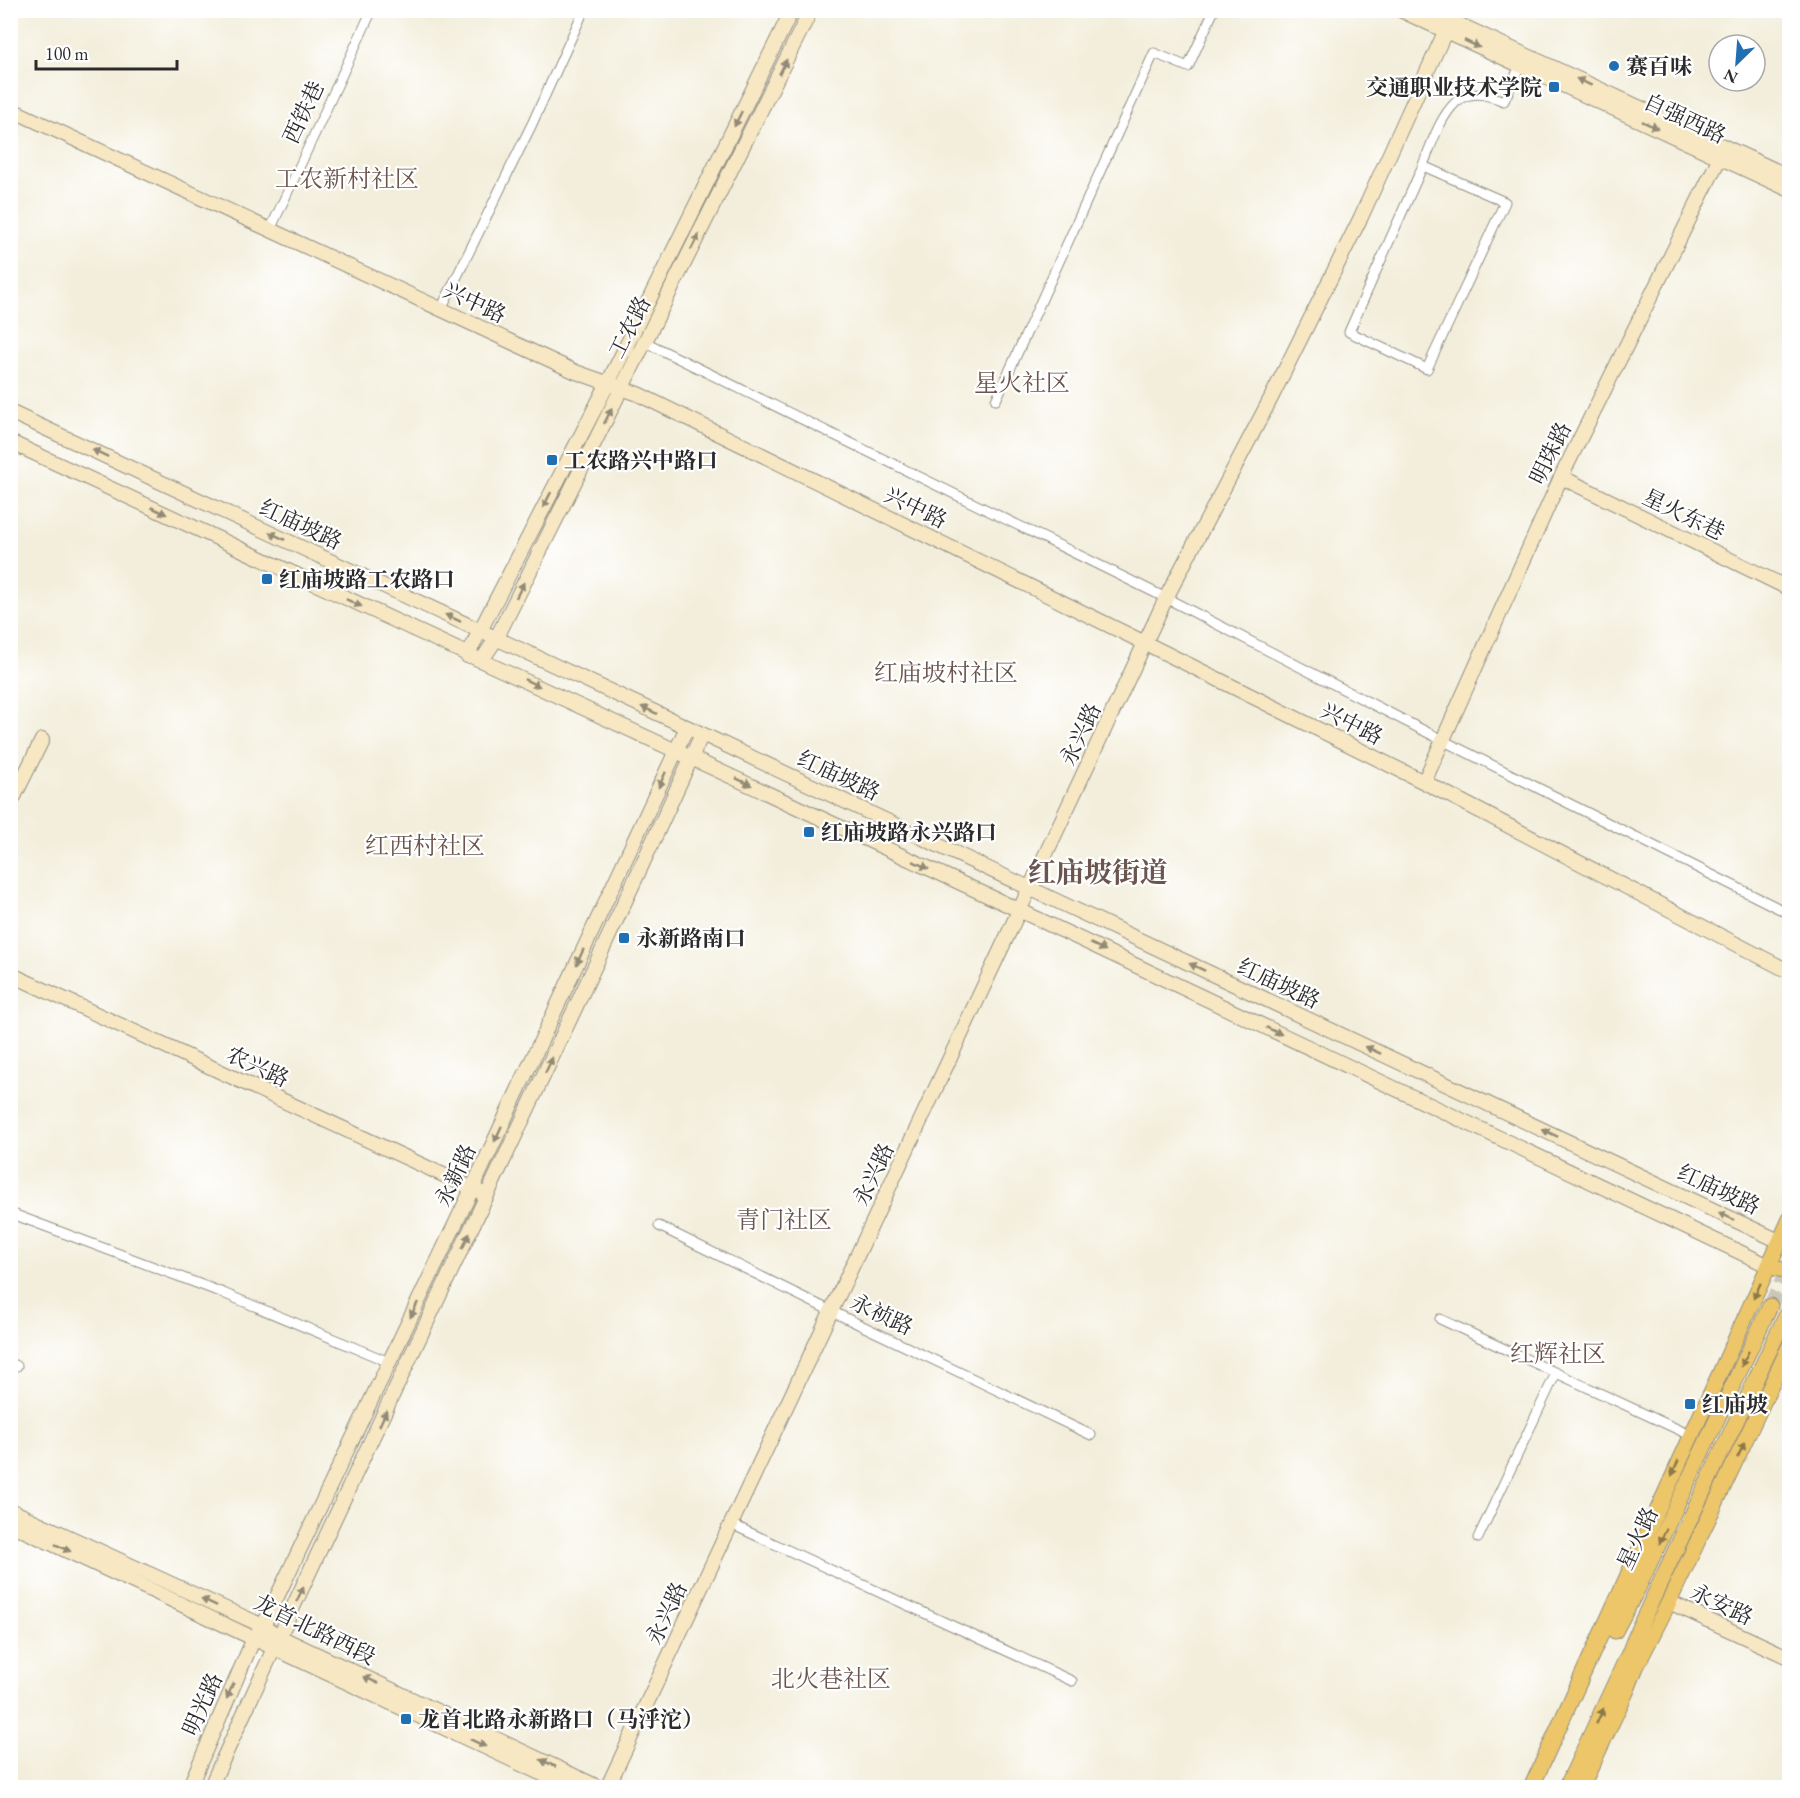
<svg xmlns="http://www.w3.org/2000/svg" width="1800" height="1798" viewBox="0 0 1800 1798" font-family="'EB Garamond','Noto Serif SC',serif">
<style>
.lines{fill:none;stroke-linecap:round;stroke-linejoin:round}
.primary-tunnel{stroke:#cbc7b8;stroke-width:15;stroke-dasharray:15 8;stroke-linecap:butt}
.street-casing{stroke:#8f8c83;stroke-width:11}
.secondary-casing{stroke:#8f8c83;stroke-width:16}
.primary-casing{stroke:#8f8c83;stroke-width:17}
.street{stroke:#fff;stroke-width:9}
.secondary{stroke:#f7e8c3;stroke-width:14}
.primary{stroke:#ecc669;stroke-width:15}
.oneway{fill:#918a77}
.oneway2{fill:#8c784a}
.poi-dot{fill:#1f6fb2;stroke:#fff;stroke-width:2}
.labels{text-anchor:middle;stroke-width:4.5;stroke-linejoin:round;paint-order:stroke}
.poi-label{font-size:22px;font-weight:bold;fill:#2b2b2b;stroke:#fff;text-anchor:start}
.street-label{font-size:22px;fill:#2b2b2b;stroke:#fff}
.neighbourhood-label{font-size:24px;fill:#6b554e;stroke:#fff}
.district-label{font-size:28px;font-weight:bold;fill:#6b554e;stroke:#fff}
</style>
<rect width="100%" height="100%" fill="#fff"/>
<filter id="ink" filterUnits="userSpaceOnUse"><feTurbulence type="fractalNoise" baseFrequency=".0167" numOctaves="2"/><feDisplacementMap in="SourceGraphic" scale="12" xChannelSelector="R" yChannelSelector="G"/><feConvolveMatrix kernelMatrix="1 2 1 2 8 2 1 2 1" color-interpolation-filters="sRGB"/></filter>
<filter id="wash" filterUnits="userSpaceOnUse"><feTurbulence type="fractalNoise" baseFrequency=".008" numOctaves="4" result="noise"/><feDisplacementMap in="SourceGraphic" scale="24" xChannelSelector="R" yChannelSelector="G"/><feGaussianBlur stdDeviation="1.35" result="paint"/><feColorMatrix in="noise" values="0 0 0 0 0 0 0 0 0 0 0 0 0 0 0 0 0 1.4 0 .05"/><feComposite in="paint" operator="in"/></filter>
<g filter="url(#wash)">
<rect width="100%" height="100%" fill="#f3eedb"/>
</g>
<g filter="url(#ink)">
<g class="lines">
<path class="primary-tunnel" d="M1770,1306L1790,1266"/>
<g class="street-casing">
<path id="street" d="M1423,166L1505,202L1427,369L1349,332C1373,278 1397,225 1420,172C1430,150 1438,119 1456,102C1470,89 1488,95 1504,101L1520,66
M270,230L372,10
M441,309L532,124L584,10
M645,342L1166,598L1444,741L1790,914
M996,400L1154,53L1188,67L1214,10
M10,1213L223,1293L389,1362
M659,1226L831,1311L1091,1435
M1440,1319L1690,1435
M10,1363L17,1366
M731,1524L1072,1681
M1478,1538L1556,1373"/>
</g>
<g class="secondary-casing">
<path id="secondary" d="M1400,10L1790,190
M1428,10L1790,177
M10,109L576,372L638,394L1145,643L1424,782L1790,972
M10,412L702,734L1779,1241
M10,442L1021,911L1769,1266
M1561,477L1790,589
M467,656L608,383L792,10
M482,660L496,639L811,10
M1424,782L1561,477L1725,147
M10,805L42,740
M10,974L480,1192
M10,1510L263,1626L280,1637L600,1788
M10,1524L572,1788
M1669,1602L1790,1658
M189,1788L254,1638L263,1626L472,1189L687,727
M210,1788C370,1434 542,1087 702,734
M607,1788L1166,598L1271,398L1361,217L1445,32"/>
</g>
<g class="primary-casing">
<path id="primary" d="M1769,1266L1790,1272
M1615,1631L1638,1588L1770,1306
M1531,1788C1619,1599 1702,1408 1790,1219
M1566,1788L1630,1651L1638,1630L1787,1313
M1581,1788L1626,1692L1636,1667L1669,1602L1790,1345"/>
</g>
<use href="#street" class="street"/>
<use href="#secondary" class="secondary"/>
<use href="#primary" class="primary"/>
</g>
<defs><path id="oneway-solid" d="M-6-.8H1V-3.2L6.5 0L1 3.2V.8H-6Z" transform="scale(1.5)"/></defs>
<g class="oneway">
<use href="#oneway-solid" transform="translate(1472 44) rotate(25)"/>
<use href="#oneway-solid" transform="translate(783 67) rotate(-63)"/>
<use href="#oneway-solid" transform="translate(1584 82) rotate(-155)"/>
<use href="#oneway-solid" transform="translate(738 119) rotate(116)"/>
<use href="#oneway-solid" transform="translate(1650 125) rotate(25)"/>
<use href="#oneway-solid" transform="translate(695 242) rotate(-63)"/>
<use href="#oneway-solid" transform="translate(608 416) rotate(-63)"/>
<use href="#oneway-solid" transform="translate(100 453) rotate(-155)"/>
<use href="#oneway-solid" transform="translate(547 500) rotate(117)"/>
<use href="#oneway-solid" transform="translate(159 511) rotate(25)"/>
<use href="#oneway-solid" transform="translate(277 536) rotate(-155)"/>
<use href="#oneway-solid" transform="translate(520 590) rotate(-63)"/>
<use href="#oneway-solid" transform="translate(354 603) rotate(25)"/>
<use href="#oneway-solid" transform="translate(453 618) rotate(-155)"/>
<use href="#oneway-solid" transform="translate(532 683) rotate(25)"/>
<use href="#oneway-solid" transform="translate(649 710) rotate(-155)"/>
<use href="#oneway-solid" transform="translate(662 780) rotate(115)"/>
<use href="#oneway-solid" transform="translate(744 782) rotate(25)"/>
<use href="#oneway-solid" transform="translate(921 865) rotate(25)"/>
<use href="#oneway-solid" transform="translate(1098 947) rotate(25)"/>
<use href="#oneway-solid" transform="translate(580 957) rotate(115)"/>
<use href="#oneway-solid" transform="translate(1197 967) rotate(-155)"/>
<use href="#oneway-solid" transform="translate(1274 1031) rotate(25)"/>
<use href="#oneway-solid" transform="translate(1373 1050) rotate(-155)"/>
<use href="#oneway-solid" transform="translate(549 1065) rotate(-65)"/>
<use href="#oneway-solid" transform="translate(1550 1133) rotate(-155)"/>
<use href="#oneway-solid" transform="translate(498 1134) rotate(115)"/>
<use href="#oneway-solid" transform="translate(1726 1216) rotate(-155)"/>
<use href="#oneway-solid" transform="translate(466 1241) rotate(-65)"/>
<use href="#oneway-solid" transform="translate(414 1310) rotate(116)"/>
<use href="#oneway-solid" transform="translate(383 1418) rotate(-65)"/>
<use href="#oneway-solid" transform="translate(63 1548) rotate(25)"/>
<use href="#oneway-solid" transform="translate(300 1594) rotate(-65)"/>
<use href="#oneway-solid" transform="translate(209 1602) rotate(-155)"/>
<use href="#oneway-solid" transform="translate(371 1680) rotate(-155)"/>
<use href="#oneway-solid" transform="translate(230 1691) rotate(114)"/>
<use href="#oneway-solid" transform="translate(478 1743) rotate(25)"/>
<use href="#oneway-solid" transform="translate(548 1763) rotate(-155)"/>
</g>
<g class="oneway2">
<use href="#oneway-solid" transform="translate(1757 1291) rotate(115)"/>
<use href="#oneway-solid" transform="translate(1745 1359) rotate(115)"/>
<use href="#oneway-solid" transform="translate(1741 1450) rotate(-65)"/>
<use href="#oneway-solid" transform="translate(1675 1468) rotate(114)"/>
<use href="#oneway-solid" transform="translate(1663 1536) rotate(115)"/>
<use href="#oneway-solid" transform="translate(1600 1716) rotate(-65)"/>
</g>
</g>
<g class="poi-dot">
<circle cx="1614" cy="66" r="6"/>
<rect x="1548" y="81" width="12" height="12" rx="3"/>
<rect x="546" y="454" width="12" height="12" rx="3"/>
<rect x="261" y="573" width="12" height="12" rx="3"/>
<rect x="803" y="826" width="12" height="12" rx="3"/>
<rect x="618" y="932" width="12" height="12" rx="3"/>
<rect x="1684" y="1398" width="12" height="12" rx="3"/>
<rect x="400" y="1713" width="12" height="12" rx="3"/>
</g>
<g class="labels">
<g class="poi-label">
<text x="1626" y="74">赛百味</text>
<text x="1542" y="95" text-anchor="end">交通职业技术学院</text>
<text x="564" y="468">工农路兴中路口</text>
<text x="279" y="587">红庙坡路工农路口</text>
<text x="821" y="840">红庙坡路永兴路口</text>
<text x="636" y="946">永新路南口</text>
<text x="1702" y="1412">红庙坡</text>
<text x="418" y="1727">龙首北路永新路口（马泘沱）</text>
</g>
<g class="street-label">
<text transform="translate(303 112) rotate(-65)" y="8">西铁巷</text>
<text transform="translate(1685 118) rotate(25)" y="8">自强西路</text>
<text transform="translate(475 302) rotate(25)" y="8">兴中路</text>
<text transform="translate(629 327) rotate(-63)" y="8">工农路</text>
<text transform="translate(1550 453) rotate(-64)" y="8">明珠路</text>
<text transform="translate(916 507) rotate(26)" y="8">兴中路</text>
<text transform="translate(1684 514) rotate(26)" y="8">星火东巷</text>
<text transform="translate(301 524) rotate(25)" y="8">红庙坡路</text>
<text transform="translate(1352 723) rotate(27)" y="8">兴中路</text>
<text transform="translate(1080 734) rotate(-65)" y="8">永兴路</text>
<text transform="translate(839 775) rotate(25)" y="8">红庙坡路</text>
<text transform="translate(1279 983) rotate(25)" y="8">红庙坡路</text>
<text transform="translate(258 1066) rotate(25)" y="8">农兴路</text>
<text transform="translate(873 1174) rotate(-65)" y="8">永兴路</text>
<text transform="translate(455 1175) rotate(-65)" y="8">永新路</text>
<text transform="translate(1719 1189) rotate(25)" y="8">红庙坡路</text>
<text transform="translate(882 1314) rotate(25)" y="8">永祯路</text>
<text transform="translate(1637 1538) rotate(-65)" y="8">星火路</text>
<text transform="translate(1722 1604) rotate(25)" y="8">永安路</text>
<text transform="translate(666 1613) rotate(-65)" y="8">永兴路</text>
<text transform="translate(315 1629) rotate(26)" y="8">龙首北路西段</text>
<text transform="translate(202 1704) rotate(-66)" y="8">明光路</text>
</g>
<g class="neighbourhood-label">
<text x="347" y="187">工农新村社区</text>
<text x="1022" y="391">星火社区</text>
<text x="946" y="681">红庙坡村社区</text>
<text x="425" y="854">红西村社区</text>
<text x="784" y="1228">青门社区</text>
<text x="1558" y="1362">红辉社区</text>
<text x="831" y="1687">北火巷社区</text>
</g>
<g class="district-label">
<text x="1098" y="882">红庙坡街道</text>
</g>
</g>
<rect width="1800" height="1798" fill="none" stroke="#fff" stroke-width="36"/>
<g transform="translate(1737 63) rotate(205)"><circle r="28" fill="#ffffff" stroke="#aaaaaa" stroke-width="1.5"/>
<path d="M0-4.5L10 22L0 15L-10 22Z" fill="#1f6fb2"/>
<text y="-9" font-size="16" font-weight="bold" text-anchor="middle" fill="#2b2b2b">N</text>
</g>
<path d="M36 60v9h141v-9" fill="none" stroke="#2b2b2b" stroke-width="3"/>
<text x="45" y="60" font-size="18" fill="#2b2b2b" stroke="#ffffff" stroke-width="4.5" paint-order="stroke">100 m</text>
</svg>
